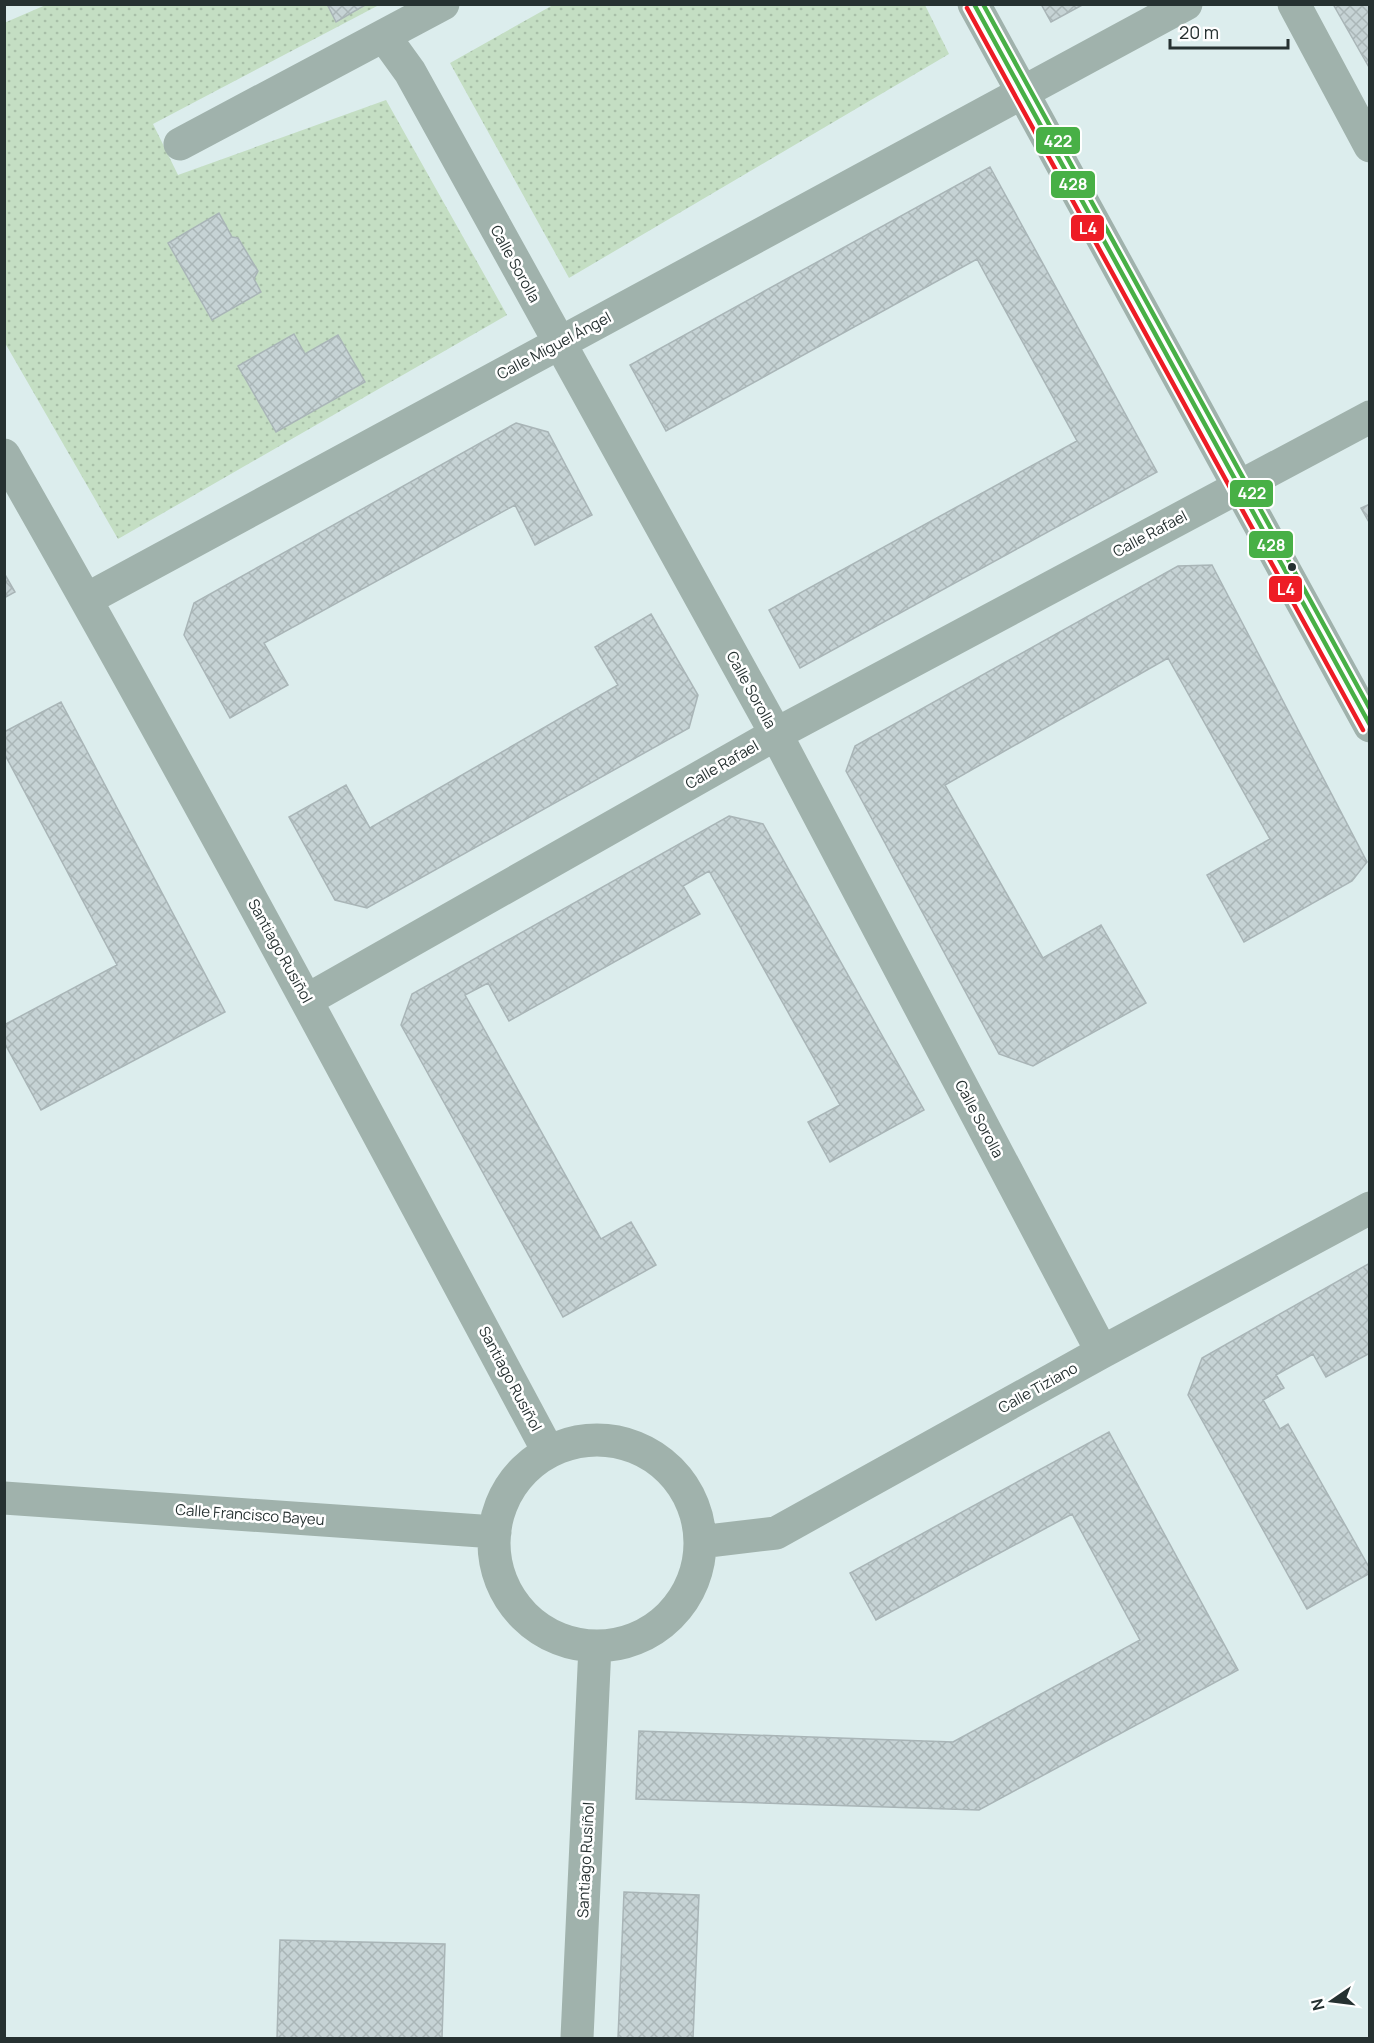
<svg xmlns="http://www.w3.org/2000/svg" width="1374" height="2043" viewBox="0 0 1374 2043" font-family="Manrope,sans-serif">
<style>
.grass{fill:url(#grass-dots)}
.building{fill:url(#building-cross-hatch);stroke:#a9b5b7;stroke-width:1.5}
.lines{fill:none;stroke-linecap:round;stroke-linejoin:round}
.minor{stroke:#a0b2ac;stroke-width:33}
.bus-1-casing{stroke:#fff;stroke-width:9}
.bus-2-casing{stroke:#fff;stroke-width:9}
.bus-3-casing{stroke:#fff;stroke-width:9}
.bus-1{stroke:#48b046;stroke-width:4.5}
.bus-2{stroke:#ee1c25;stroke-width:4.5}
.bus-3{stroke:#48b046;stroke-width:4.5}
.bus-dot{fill:#263131;stroke:#fff;stroke-width:2}
.labels{text-anchor:middle;stroke-width:5;stroke-linejoin:round;paint-order:stroke}
.street-label{font-size:15px;fill:#263131;stroke:#fff}
.line-badge{stroke:#fff;stroke-width:2}
.badge-label{font-size:16px;text-anchor:middle;font-weight:bold;fill:#fff}
</style>
<defs>
<pattern id="grass-dots" width="8" height="8" patternUnits="userSpaceOnUse" patternTransform="scale(1.5)"><rect width="8" height="8" fill="#c4dec3"/><path d="M2 2h.1M6 6h.1" fill="none" stroke="#a8bfa8" stroke-width="1.8" stroke-linecap="round"/></pattern>
<pattern id="building-cross-hatch" width="8" height="8" patternUnits="userSpaceOnUse" patternTransform="scale(1.5)"><rect width="8" height="8" fill="#c6d3d5"/><path d="M0 0l8 8M0 8l8-8" fill="none" stroke="#aab6b7"/></pattern>
</defs>
<rect width="100%" height="100%" fill="#dceded"/>
<path class="grass" d="M48,4L379,5L153,124L178,175L386,100L507,315L118,539L5,343L4,23Z
M553,5H925L949,54L569,278L450,63Z"/>
<path class="building" d="M327,4H367L336,22Z
M1041,4H1084L1051,22Z
M1333,4H1370V69Z
M990,167L1157,472L800,668L769,610L1077,441L977,259L666,431L630,365Z
M219,213L232,237L238,238L258,271L254,279L261,292L212,320L168,243Z
M294,334L305,354L338,335L365,382L276,432L238,366Z
M516,423L548,432L592,515L535,545L515,505L264,643L288,685L230,718L184,635L194,603Z
M1370,504V524L1361,508Z
M1212,565L1367,862L1352,881L1244,942L1207,875L1270,839L1168,658L945,785L1043,958L1101,925L1146,1003L1033,1066L999,1054L846,771L855,746L1178,566Z
M4,573L15,592L4,598Z
M651,614L698,695L689,728L367,908L335,900L289,817L346,785L370,828L618,685L595,647Z
M61,702L225,1012L41,1110L4,1042V1025L117,965L4,753V732Z
M729,816L763,824L924,1110L830,1162L808,1122L840,1105L709,871L683,886L700,914L509,1021L488,983L465,995L601,1239L631,1222L656,1265L563,1317L401,1025L412,994Z
M1370,1263V1353L1326,1377L1313,1354L1276,1375L1284,1388L1263,1400L1280,1429L1288,1424L1370,1569V1573L1307,1609L1188,1395L1202,1358Z
M1109,1432L1238,1670L979,1810L636,1799L639,1731L953,1742L1140,1640L1072,1514L876,1620L850,1573Z
M624,1892L699,1895L693,2038H618Z
M280,1940L445,1944L442,2038H277Z"/>
<g class="lines">
<path class="minor" d="M974,4L1370,726
M1294,4L1370,146
M384,36L410,72L776,734L1102,1352
M180,144L443,4
M4,455C192,784 370,1118 548,1451
M87,599L1186,4
M307,1000L776,734L1370,417
M494 1543a103 103 0 1 1 206 0a103 103 0 1 1-206 0Z
M4,1498L495,1532
M700,1542L776,1533L1102,1352L1370,1208
M577,2038L595,1646"/>
<g class="bus-1-casing">
<path id="bus-1" d="M974,4L1370,725"/>
</g>
<g class="bus-2-casing">
<path id="bus-2" d="M967,8L1363,730"/>
</g>
<g class="bus-3-casing">
<path id="bus-3" d="M983,4L1370,709"/>
</g>
<use href="#bus-1" class="bus-1"/>
<use href="#bus-2" class="bus-2"/>
<use href="#bus-3" class="bus-3"/>
</g>
<circle class="bus-dot" cx="1292" cy="567" r="5"/>
<g class="labels">
<g class="street-label">
<text transform="translate(515 264) rotate(61)" y="5">Calle Sorolla</text>
<text transform="translate(554 346) rotate(-28)" y="5">Calle Miguel Ángel</text>
<text transform="translate(1150 534) rotate(-28)" y="5">Calle Rafael</text>
<text transform="translate(751 690) rotate(61)" y="5">Calle Sorolla</text>
<text transform="translate(722 765) rotate(-30)" y="5">Calle Rafael</text>
<text transform="translate(280 951) rotate(61)" y="5">Santiago Rusiñol</text>
<text transform="translate(979 1119) rotate(62)" y="5">Calle Sorolla</text>
<text transform="translate(510 1379) rotate(62)" y="5">Santiago Rusiñol</text>
<text transform="translate(1038 1388) rotate(-29)" y="5">Calle Tiziano</text>
<text transform="translate(250 1515) rotate(4)" y="5">Calle Francisco Bayeu</text>
<text transform="translate(586 1860) rotate(-87)" y="5">Santiago Rusiñol</text>
</g>
</g>
<g class="line-badge">
<rect x="1035" y="126" width="46" height="29" rx="6" fill="#48b046"/>
<rect x="1050" y="170" width="46" height="29" rx="6" fill="#48b046"/>
<rect x="1070" y="214" width="35" height="28" rx="6" fill="#ee1c25"/>
<rect x="1229" y="479" width="45" height="29" rx="6" fill="#48b046"/>
<rect x="1248" y="530" width="46" height="29" rx="6" fill="#48b046"/>
<rect x="1268" y="575" width="35" height="28" rx="6" fill="#ee1c25"/>
</g>
<g class="badge-label">
<text x="1058" y="147">422</text>
<text x="1073" y="190">428</text>
<text x="1088" y="234">L4</text>
<text x="1252" y="499">422</text>
<text x="1271" y="551">428</text>
<text x="1286" y="595">L4</text>
</g>
<rect width="1374" height="2043" fill="none" stroke="#263131" stroke-width="12"/>
<g transform="translate(1332 2001) rotate(256)" stroke="#ffffff" stroke-width="4.5" paint-order="stroke">
<path d="M0-4.5L10 22L0 15L-10 22Z" fill="#263131"/>
<text y="-9" font-size="16" font-weight="bold" text-anchor="middle" fill="#263131">N</text>
</g>
<path d="M1170 39v9h118v-9" fill="none" stroke="#263131" stroke-width="3"/>
<text x="1179" y="39" font-size="18" fill="#263131" stroke="#ffffff" stroke-width="4.5" paint-order="stroke">20 m</text>
</svg>
